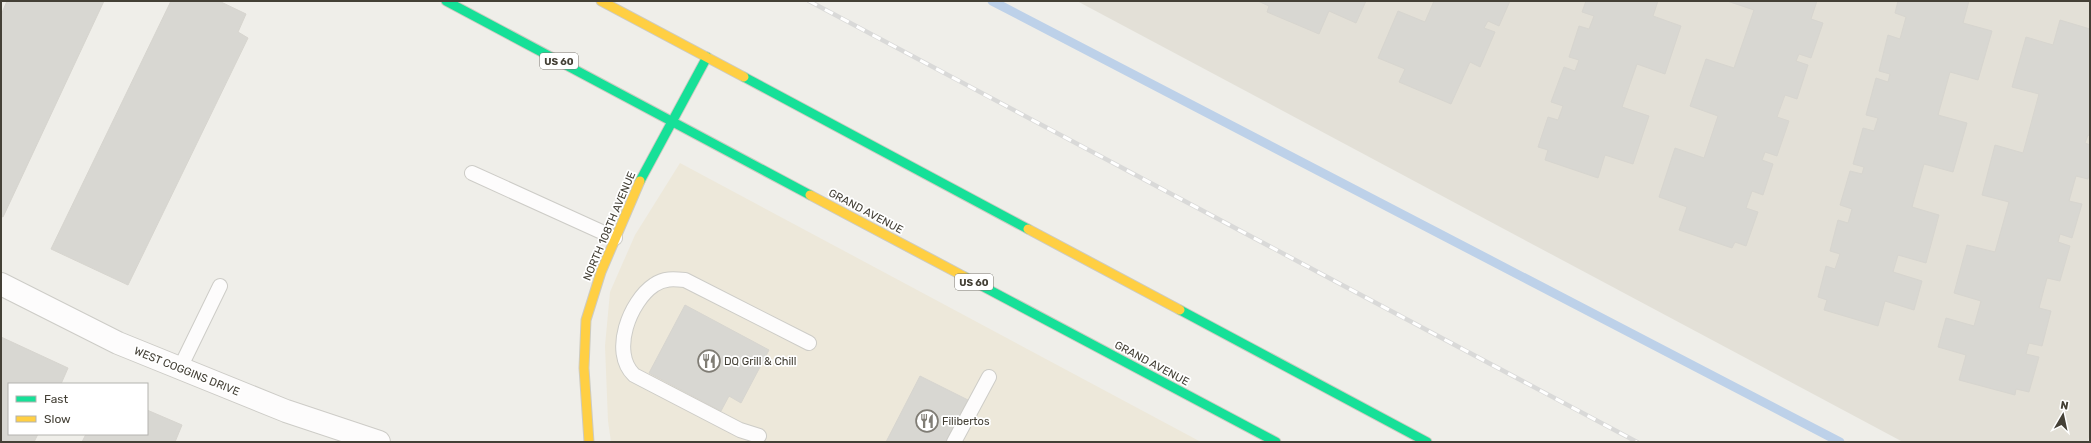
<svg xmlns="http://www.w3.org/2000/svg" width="2091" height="443" viewBox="0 0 2091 443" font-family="Rubik,sans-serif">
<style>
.residential{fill:#e3e0d7}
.commercial{fill:#ede8da}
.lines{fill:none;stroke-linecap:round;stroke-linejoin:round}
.stream{stroke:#bdd1e9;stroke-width:9}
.building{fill:#d8d7d2;stroke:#d7d5cf}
.lane-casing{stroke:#cdccc7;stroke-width:16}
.street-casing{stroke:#cdccc7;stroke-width:24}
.fast-casing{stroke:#cdcbc1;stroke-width:11}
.slow-casing{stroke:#cdcbc1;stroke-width:11}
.lane{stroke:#fdfcfc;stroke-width:14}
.street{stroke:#fdfcfc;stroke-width:22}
.fast{stroke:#16e098;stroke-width:9}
.slow{stroke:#ffcf43;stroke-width:9}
.rail-casing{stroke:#d9d9d8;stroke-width:4.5}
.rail{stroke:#fff;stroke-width:3;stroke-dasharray:9;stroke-linecap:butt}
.labels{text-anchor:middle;stroke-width:3.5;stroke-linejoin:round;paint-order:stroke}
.shield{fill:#fff;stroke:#7c7972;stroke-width:1}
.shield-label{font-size:10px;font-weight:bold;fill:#444036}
.street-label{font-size:11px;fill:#444036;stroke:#fff}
.poi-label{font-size:11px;fill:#444036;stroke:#fff;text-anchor:start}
</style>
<rect width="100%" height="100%" fill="#efeee9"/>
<path class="residential" d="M1077,1H2090V432L2088,442H1903Z"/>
<path class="commercial" d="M680,163L1201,442H611L608,421L605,346L610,292L635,235Z"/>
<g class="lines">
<path class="stream" d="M992,1L1840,442"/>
</g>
<path class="building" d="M7,1H104L3,217L1,216V15Z
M171,1H219L246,14L238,32L248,38L128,285L51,249Z
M1258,1H1366L1356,23L1329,11L1319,34L1267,12L1269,6Z
M1434,1H1510L1499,26L1488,21L1484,28L1495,32L1480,67L1470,62L1451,104L1399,82L1405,69L1378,58L1398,11L1425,22Z
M1586,1H1658L1653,16L1681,26L1665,74L1637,64L1622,107L1649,116L1633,164L1605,155L1598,178L1545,160L1548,150L1538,147L1548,117L1558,120L1563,106L1551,102L1564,67L1575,71L1579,60L1569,57L1579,26L1589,29L1594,16L1582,12Z
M1727,1H1817L1811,19L1823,23L1811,58L1799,54L1796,61L1808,65L1797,99L1785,95L1777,117L1789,121L1777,156L1765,152L1762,160L1773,164L1763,195L1752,191L1746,208L1758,212L1746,246L1735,242L1732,248L1679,230L1687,207L1659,197L1675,148L1704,158L1718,116L1690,106L1706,59L1734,68L1754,10Z
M1898,1H1969L1963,23L1992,31L1978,80L1950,72L1938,115L1967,123L1953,172L1924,164L1912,207L1939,215L1926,263L1898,255L1893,272L1922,281L1914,310L1885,301L1878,326L1824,310L1827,300L1818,297L1826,266L1835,269L1840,254L1830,251L1838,220L1848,223L1852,209L1840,205L1850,171L1862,174L1864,167L1853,164L1863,128L1874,131L1878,118L1866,115L1876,78L1888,82L1890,74L1879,71L1888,35L1900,39L1906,17L1895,13Z
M2060,20L2090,29V136L2088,135L2085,143L2090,145V172L2088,179L2076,176L2069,201L2082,204L2072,238L2060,234L2058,242L2070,246L2060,281L2047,278L2039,308L2051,311L2042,346L2029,343L2026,354L2039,357L2029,392L2016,389L2015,395L1959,380L1966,355L1938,347L1946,318L1974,326L1981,301L1954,293L1967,245L1995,252L2009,202L1982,195L1995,145L2023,153L2039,94L2012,87L2026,37L2053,45Z
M685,305L769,350L741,403L729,396L721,411L649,373Z
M1,337L68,368L61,384H9V434H38L34,442H1Z
M920,376L968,400L946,442H886Z
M147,410L182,425L175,442H82L86,434H147Z"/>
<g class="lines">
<g class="lane-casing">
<path id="lane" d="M472,173L615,238
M180,368L220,286
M759,436L740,430L634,375C610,352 630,301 654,285C664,278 674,279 685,280L809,343
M954,442L989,377"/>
</g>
<g class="street-casing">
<path id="street" d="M1,284L118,343L286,411L379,442"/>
</g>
<g class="fast-casing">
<path id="fast" d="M446,1L810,195
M744,77L1028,229
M640,181L707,57
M965,277L1276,442
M1180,310L1427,442"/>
</g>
<g class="slow-casing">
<path id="slow" d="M601,1L744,77
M810,195L965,277
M1028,229L1180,310
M589,442L584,368L586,320L601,272L640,181"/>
</g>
<use href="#lane" class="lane"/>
<use href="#street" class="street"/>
<use href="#fast" class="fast"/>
<use href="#slow" class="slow"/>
<g class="rail-casing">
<path id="rail" d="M809,1L1637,442"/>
</g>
<use href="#rail" class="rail"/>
</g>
<defs>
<g id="restaurant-ring" transform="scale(1.15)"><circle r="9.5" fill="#fff" stroke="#807d75" stroke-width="1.5"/><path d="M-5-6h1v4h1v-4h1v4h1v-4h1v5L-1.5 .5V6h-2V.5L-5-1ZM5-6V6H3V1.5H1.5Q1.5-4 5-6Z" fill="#807d75"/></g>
</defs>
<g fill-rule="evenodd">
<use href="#restaurant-ring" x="709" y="361"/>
<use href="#restaurant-ring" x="927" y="421"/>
</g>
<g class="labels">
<g class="shield">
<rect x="540" y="53" width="38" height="16" rx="3"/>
<rect x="955" y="274" width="38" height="16" rx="3"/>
</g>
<g class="shield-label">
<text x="559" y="65">US 60</text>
<text x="974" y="286">US 60</text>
</g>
<g class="street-label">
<text transform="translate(866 211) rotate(28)" y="4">GRAND AVENUE</text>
<text transform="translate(609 226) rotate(-67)" y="4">NORTH 108TH AVENUE</text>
<text transform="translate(1152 363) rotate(28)" y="4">GRAND AVENUE</text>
<text transform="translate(187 371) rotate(22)" y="4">WEST COGGINS DRIVE</text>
</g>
<g class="poi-label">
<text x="724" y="365">DQ Grill &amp; Chill</text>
<text x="942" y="425">Filibertos</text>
</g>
</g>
<rect width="2091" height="443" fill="none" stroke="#444036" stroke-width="4"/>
<rect x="8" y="383" width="140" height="52" fill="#ffffff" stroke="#b4b3af"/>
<rect x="16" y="396" width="20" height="6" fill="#16e098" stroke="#b4b3af"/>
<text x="44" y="403" font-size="12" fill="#444036">Fast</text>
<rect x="16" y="416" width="20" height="6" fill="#ffcf43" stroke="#b4b3af"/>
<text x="44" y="423" font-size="12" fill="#444036">Slow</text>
<g transform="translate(2063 415) rotate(9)" stroke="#ffffff" stroke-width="3" paint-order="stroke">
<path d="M0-3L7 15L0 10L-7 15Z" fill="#444036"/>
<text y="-6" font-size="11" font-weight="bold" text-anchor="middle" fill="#444036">N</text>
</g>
</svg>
